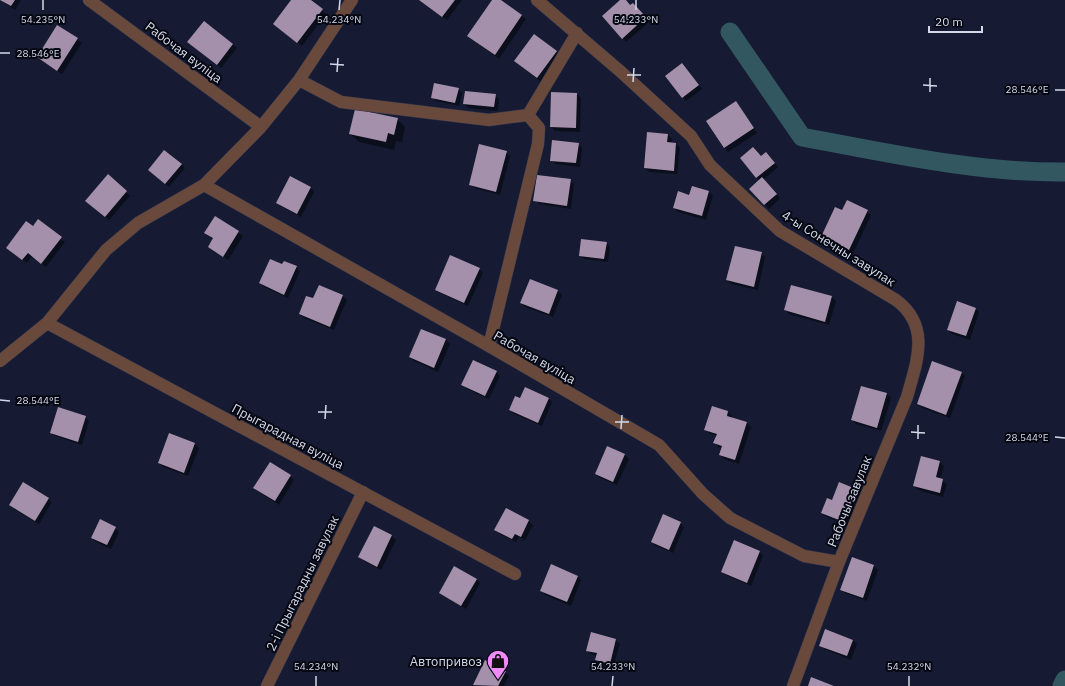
<svg xmlns="http://www.w3.org/2000/svg" width="1065" height="686" viewBox="0 0 1065 686" font-family="'IBM Plex Sans',sans-serif">
<style>
.shadow{fill:#0007}
.lines{fill:none;stroke-linecap:round;stroke-linejoin:round}
.canal{stroke:#325761;stroke-width:19}
.building{fill:#a490aa}
.minor-casing{stroke:#31364d;stroke-width:13}
.minor{stroke:#68493c;stroke-width:12}
.ticks{fill:none;stroke:#d4d9ea;stroke-width:1.5}
.labels{text-anchor:middle;stroke-width:4;stroke-linejoin:round;paint-order:stroke}
.street-label{font-size:13px;fill:#d4d9ea;stroke:#050711}
.poi-label{font-size:13px;fill:#d4d9ea;stroke:#050711;text-anchor:end}
.ticks-label{font-size:10px;text-anchor:middle;fill:#d4d9ea;stroke:#050711;stroke-width:4;stroke-linejoin:round;paint-order:stroke}
</style>
<rect width="100%" height="100%" fill="#161b33"/>
<path class="shadow" d="M0,0H21L15,10Z
M293,0H309L326,14L302,46L274,24Z
M420,0H462L447,20Z
M493,0H499L526,19L499,59L468,36Z
M621,0H625L630,6L636,8L649,22L626,42L623,38Z
M58,26L82,43L62,74L38,57Z
M534,35L560,56L541,82L515,61Z
M233,44L237,48L221,68L192,46Z
M685,68L702,89L686,101L683,97Z
M458,89L462,93L459,106L436,101L432,97Z
M577,94L581,98L580,132L555,131L551,127Z
M495,95L499,99L498,111L468,108L464,104Z
M736,102L757,133L728,152L724,148Z
M397,119L405,127L402,142L396,141L394,150L359,142L350,134Z
M668,135L672,139L671,144H676L680,148L677,174L649,172L645,168Z
M578,144L582,148L580,167L555,164L551,160Z
M506,152L510,156L500,195L474,188L470,184Z
M770,157L778,167L763,180L780,198L769,209L751,189L760,181L741,158Z
M181,164L185,168L169,187L153,173Z
M108,176L130,196L109,220L91,205Z
M291,177L311,188L314,192L301,217L281,206L277,202Z
M570,180L574,184L571,209L539,204L535,200Z
M693,187L709,192L713,196L706,220L678,212L674,208L690,196Z
M867,211L871,215L853,254L826,241L822,237L842,212Z
M216,217L243,236L228,260L209,246L213,239L206,233Z
M38,220L65,242L46,267L32,256L27,263L11,252Z
M606,243L610,247L608,262L584,259L580,255Z
M761,253L765,257L758,290L731,284L727,280Z
M283,266L296,267L300,271L288,298L264,287L260,283Z
M479,269L483,273L468,306L440,293L436,290Z
M530,280L558,291L562,295L553,317L525,307L521,303Z
M320,286L343,296L347,300L334,330L304,318L300,314L314,300Z
M792,286L832,297L836,301L829,325L789,314L785,310Z
M975,308L979,312L970,340L952,334L948,330Z
M421,330L446,340L450,344L438,372L414,361L410,357Z
M496,372L500,376L489,399L467,389L463,385Z
M961,372L965,376L950,418L922,408L918,404Z
M887,394L891,398L881,431L856,424L852,420Z
M548,398L552,402L542,426L514,414L510,410L521,399Z
M728,412L732,416L731,418L747,423L751,427L739,464L724,459L720,455L722,448L718,447L715,443L717,436L709,433L706,429Z
M85,417L89,421L82,445L55,436L51,432Z
M195,444L199,448L188,476L163,467L159,463Z
M608,448L625,455L629,459L617,485L600,478L596,474Z
M922,457L940,462L944,466L940,480L947,484L943,497L918,490L914,486Z
M290,476L294,480L279,505L259,492L255,488Z
M855,490L859,493L848,525L826,517L822,513Z
M48,498L52,502L39,524L14,509L11,505Z
M507,509L529,521L533,525L525,540L519,537L516,542L500,534L496,530Z
M680,523L684,527L673,553L656,546L652,542Z
M375,527L392,536L396,540L381,570L364,561L360,557Z
M115,528L119,532L111,549L96,542L92,538Z
M760,552L763,556L751,586L726,575L722,572Z
M852,558L874,566L878,570L867,601L845,593L841,590Z
M577,576L581,580L571,606L545,595L541,591Z
M476,579L480,583L466,609L444,596L440,592Z
M826,630L853,640L857,644L851,660L824,649L820,645Z
M592,634L616,640L620,644L613,667L600,664L596,660L597,656L591,654L587,650Z
M486,662L505,672L509,676L504,686L474,685Z"/>
<g class="lines">
<path class="canal" d="M730,32L802,137C889,153 976,173 1065,172
M1062,686L1065,680"/>
</g>
<path class="building" d="M0,0H15L11,6Z
M291,0H311L323,9L297,43L273,24Z
M419,0H455L442,17Z
M492,0H501L522,15L495,55L467,36Z
M620,0H626L630,5L633,3L646,17L622,39L602,16Z
M204,21L233,44L217,65L187,42Z
M57,25L78,38L57,71L37,57Z
M534,34L557,51L537,78L514,61Z
M682,63L699,85L682,98L665,76Z
M434,83L459,88L455,103L431,98Z
M465,91L496,94L494,107L463,104Z
M551,92L577,93L576,128L550,127Z
M736,101L754,128L724,148L706,121Z
M355,109L398,118L394,135L388,133L386,142L349,134Z
M647,132L668,134L667,142L676,143L674,171L644,168Z
M552,140L579,143L576,163L550,161Z
M479,144L507,151L496,192L469,185Z
M753,147L761,156L766,152L775,163L756,178L740,158Z
M164,150L182,164L165,184L148,170Z
M108,174L127,191L105,217L85,201Z
M537,175L571,179L567,206L533,201Z
M290,176L311,187L297,214L276,203Z
M762,177L777,194L764,205L749,189Z
M692,186L709,191L702,216L673,208L678,191L689,195Z
M847,200L868,210L849,250L821,237L835,207L842,210Z
M215,216L239,231L223,257L208,247L213,238L204,233Z
M38,219L62,237L41,264L28,253L22,260L6,248L26,221L33,226Z
M581,239L607,242L604,259L579,256Z
M735,246L762,252L754,287L726,280Z
M450,255L480,268L464,303L435,290Z
M270,259L282,264L284,261L297,266L284,295L259,283Z
M530,279L558,290L549,314L520,303Z
M319,285L343,295L330,327L299,314L306,296L313,298Z
M791,285L832,296L825,322L784,310Z
M957,301L976,308L966,336L947,330Z
M421,329L446,339L434,368L409,357Z
M473,360L497,371L485,396L461,385Z
M932,361L962,372L946,415L917,404Z
M861,386L887,393L877,428L851,420Z
M525,387L549,398L538,423L509,410L515,396L520,398Z
M712,406L728,411L727,416L747,422L735,460L719,455L722,446L713,443L717,434L704,430Z
M58,407L86,416L78,442L50,433Z
M169,433L195,443L184,473L158,463Z
M607,446L625,454L613,482L595,474Z
M921,456L940,461L936,477L943,479L940,493L913,486Z
M270,462L291,475L275,501L253,488Z
M23,482L49,498L35,521L9,505Z
M839,482L856,489L844,522L821,513L827,498L832,500Z
M506,508L529,520L521,537L515,534L512,539L494,530Z
M663,514L681,522L669,550L651,542Z
M100,519L116,527L107,545L91,538Z
M374,526L392,535L377,567L358,557Z
M734,540L760,551L747,583L721,572Z
M852,557L874,565L863,598L840,590Z
M551,564L578,576L567,602L540,591Z
M454,566L477,579L461,606L439,593Z
M825,629L853,640L847,656L819,646Z
M591,632L616,639L610,664L595,660L597,653L586,651Z
M485,660L506,671L498,686L473,685Z
M811,677L834,686H808Z"/>
<g class="lines">
<g class="minor-casing">
<path id="minor" d="M89,0L261,127
M537,0L620,71L691,136L710,165L780,231L896,300C931,326 917,361 907,397L839,562L793,686
M299,80L341,102L489,120L528,115L577,33
M204,185L489,346L659,445L703,494L730,518L804,556L839,562
M47,323L515,574
M489,346L538,144L539,128L528,115
M0,361L47,323L106,250L138,223L204,185L261,127L299,80L352,0
M267,686L363,492"/>
</g>
<use href="#minor" class="minor"/>
</g>
<path class="ticks" d="M43,10V0M339,10L340,0M636,10V0M0,53H10M330,64L344,65M337,72L338,58M627,75H641M633,82L634,68M923,85L937,86M1055,90H1065M930,92V78M0,400L10,401M318,412H332M325,419L326,405M615,422H629M621,429L622,415M911,432L925,433M1055,437L1065,438M918,439V425M316,686V676M612,686L613,676M909,686V676"/>
<defs>
<g id="shop-pin" transform="scale(1.15)"><path d="M0 17L-7.5 6A9.5 9.5 0 1 1 7.5 6Z" fill="#ef8bf7" stroke="#050711"/><path d="M-5-2.5h2.3a2.7 3.5 0 0 1 5.4 0H5L5.5 6h-11ZM-1.5-2.5h3a1.5 2.3 0 0 0-3 0Z" fill="#111"/></g>
</defs>
<g fill-rule="evenodd">
<use href="#shop-pin" x="498" y="661"/>
</g>
<g class="labels">
<g class="street-label">
<text transform="translate(184 52) rotate(37)" y="5">Рабочая вуліца</text>
<text transform="translate(839 248) rotate(32)" y="5">4-ы Сонечны завулак</text>
<text transform="translate(535 357) rotate(30)" y="5">Рабочая вуліца</text>
<text transform="translate(288 436) rotate(28)" y="5">Прыгарадная вуліца</text>
<text transform="translate(849 501) rotate(-68)" y="5">Рабочы завулак</text>
<text transform="translate(302 583) rotate(-64)" y="5">2-і Прыгарадны завулак</text>
</g>
<g class="poi-label">
<text x="482" y="666">Автопривоз</text>
</g>
</g>
<g class="ticks-label">
<text x="43" y="23">54.235°N</text>
<text x="339" y="23">54.234°N</text>
<text x="636" y="23">54.233°N</text>
<text x="38" y="57">28.546°E</text>
<text x="1027" y="93">28.546°E</text>
<text x="38" y="404">28.544°E</text>
<text x="1027" y="441">28.544°E</text>
<text x="316" y="670">54.234°N</text>
<text x="613" y="670">54.233°N</text>
<text x="909" y="670">54.232°N</text>
</g>
<path d="M929 26v6h53v-6" fill="none" stroke="#d4d9ea" stroke-width="2"/>
<text x="935" y="26" font-size="12" fill="#d4d9ea" stroke="#050711" stroke-width="3" paint-order="stroke">20 m</text>
</svg>
